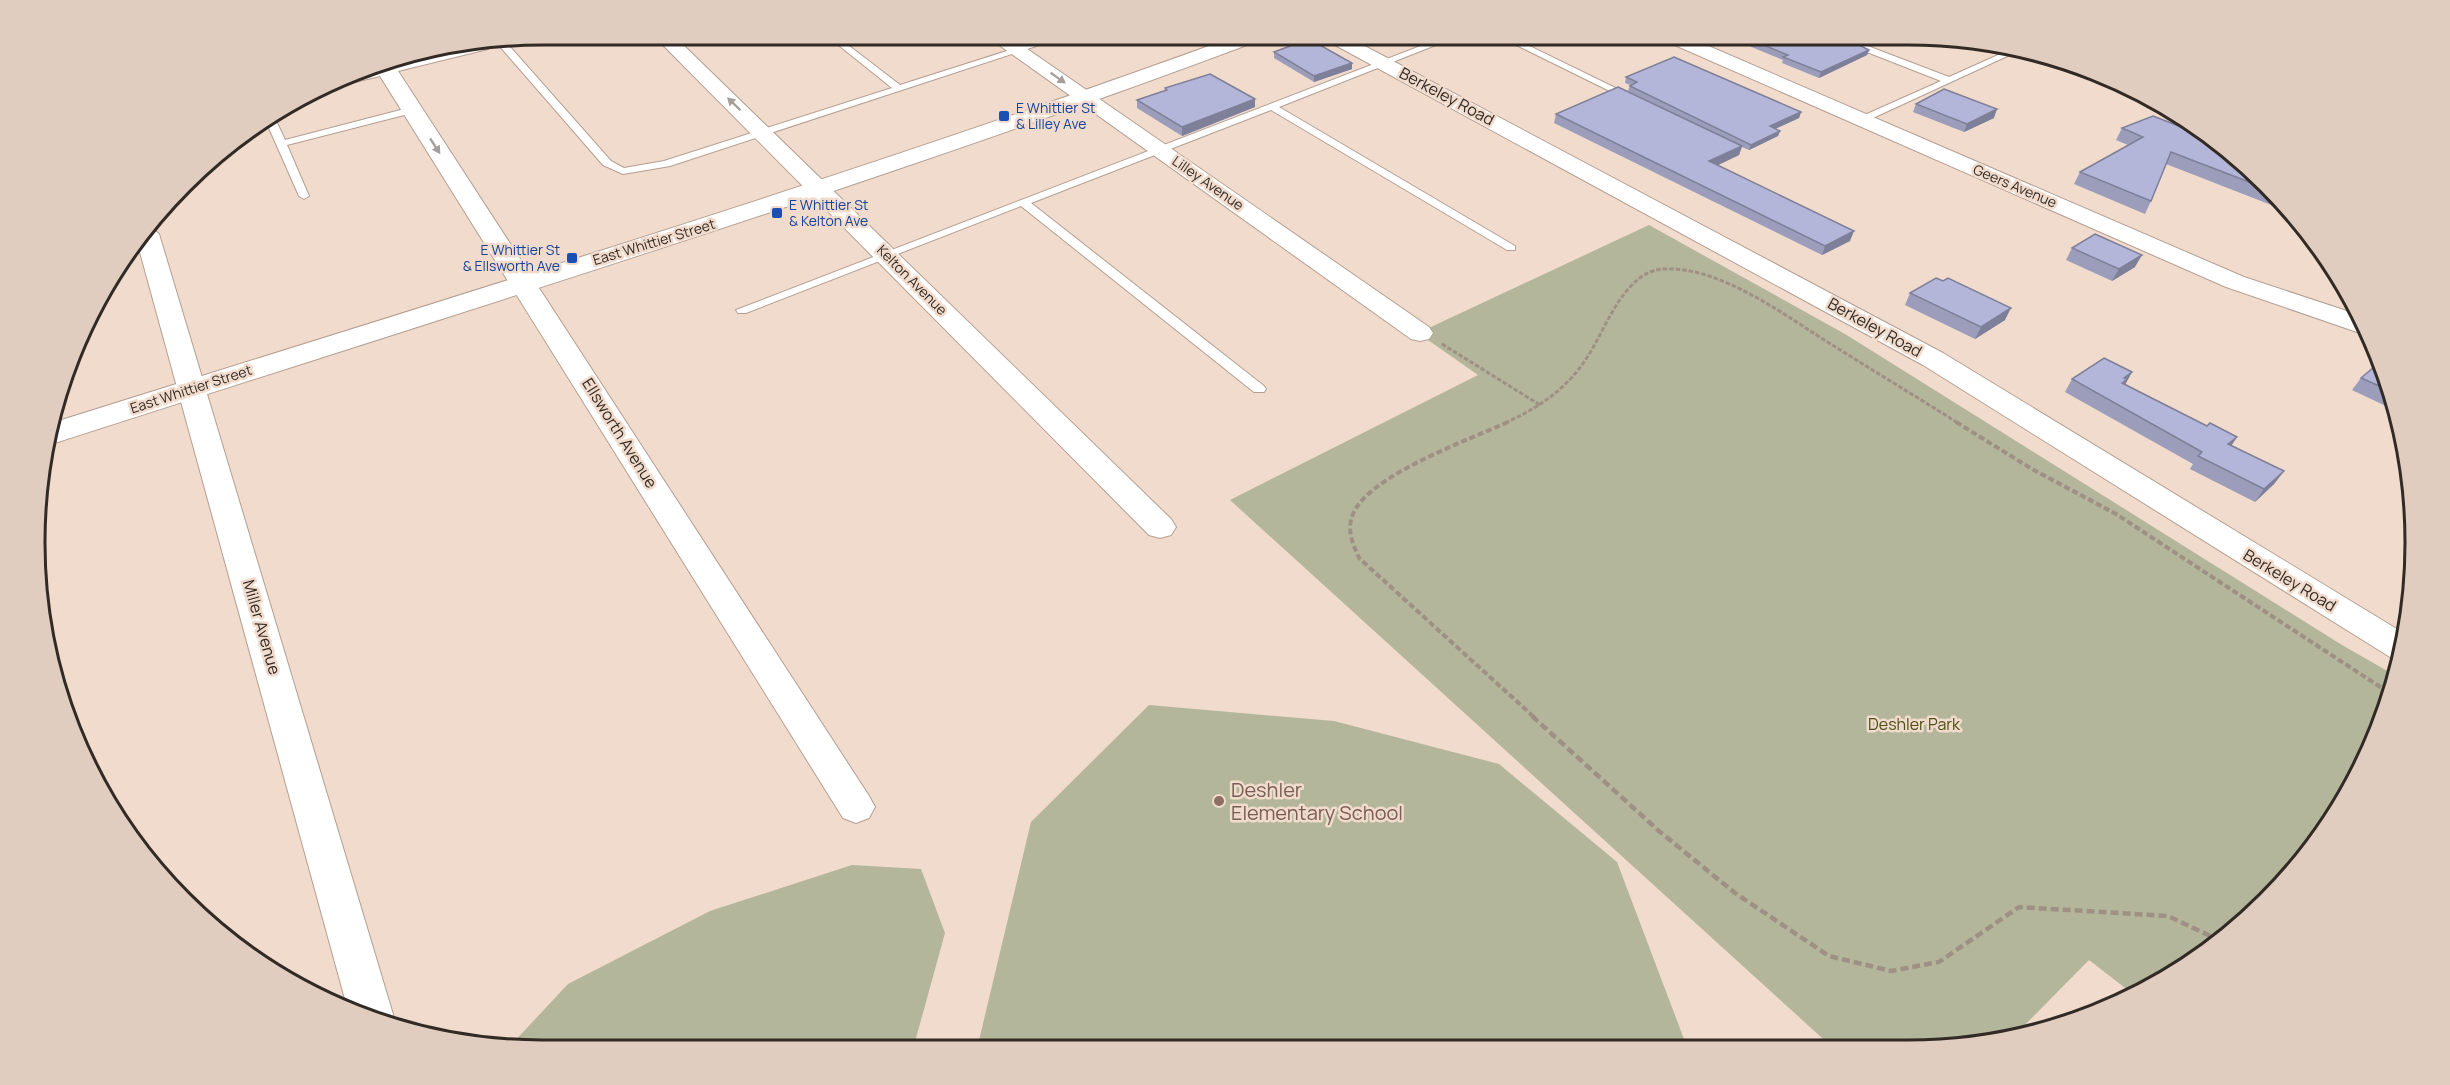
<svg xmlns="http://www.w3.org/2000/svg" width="2450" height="1085" viewBox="0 0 2450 1085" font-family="Manrope,sans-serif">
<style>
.green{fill:#b3b69a}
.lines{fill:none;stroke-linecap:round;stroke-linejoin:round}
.lane-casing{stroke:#b49f92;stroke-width:2}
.street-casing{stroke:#b49f92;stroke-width:2}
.secondary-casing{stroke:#b49f92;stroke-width:2}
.path-far2{stroke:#9f9084;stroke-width:3;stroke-dasharray:4.5 2;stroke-linecap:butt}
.path-far1{stroke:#9f9084;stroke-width:4;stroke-dasharray:6 3;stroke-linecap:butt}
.path{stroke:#9f9084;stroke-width:4.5;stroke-dasharray:8 4;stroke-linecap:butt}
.lane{fill:#fff;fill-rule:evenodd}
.street{fill:#fff;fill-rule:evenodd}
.secondary{fill:#fff;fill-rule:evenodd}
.wall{fill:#9b9dbb}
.shaded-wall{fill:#7e7f98}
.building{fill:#b4b6d9;stroke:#7e7f98;stroke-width:1.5}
.oneway{fill:#a39f9c}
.transit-dot{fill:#1a4fb4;stroke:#f0dbcc;stroke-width:2}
.education-dot{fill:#8d6e63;stroke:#f0dbcc;stroke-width:2}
.labels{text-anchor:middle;stroke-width:5;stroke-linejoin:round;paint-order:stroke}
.far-transit-label{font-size:14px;fill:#164399;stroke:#f0dbcc;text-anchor:start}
.far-street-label{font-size:14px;fill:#322a24;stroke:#f0dbcc}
.street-label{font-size:16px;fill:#322a24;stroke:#f0dbcc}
.park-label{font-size:16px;fill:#4c5017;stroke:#f0dbcc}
.near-education-label{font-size:20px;fill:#785e54;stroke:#f0dbcc;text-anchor:start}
.rim{fill:none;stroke:#322a24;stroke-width:3}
</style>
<rect width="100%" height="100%" fill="#f0dbcc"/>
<path class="green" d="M1649,225L1845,334L2342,645L2396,676L2388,706L2311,851L2217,945L2133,994L2089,960L2015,1035L1974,1046L1832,1047L1230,500L1478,375L1418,333Z
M1149,705L1334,721L1499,764L1617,862L1687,1047L977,1049L1031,822Z
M852,865L921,869L945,933L913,1049L543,1050L511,1045L568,984L710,911Z"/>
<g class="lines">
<g class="lane-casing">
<path id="lane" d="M826,35H835L900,85L1057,35H1070L670,166L623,174L603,165L496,42L505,41L611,161L624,168L664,161L892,88Z
M1449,35H1461L1279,107L1515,246V250H1507L1271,110L1031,203L1264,386L1266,389L1264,392H1254L1021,206L746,313H738L736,310Z
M1496,35H1507L1636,98L1628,100Z
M1852,40L1949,77L2007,51L2016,52L1862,123L1858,122V118L1941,81L1849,45L1847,43Z
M412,107L417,110L416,112L287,145L309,196L304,199L299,196L265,119L273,114L285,140Z"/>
</g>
<g class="street-casing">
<path id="street" d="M653,35H673L1171,519L1176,527L1171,535L1160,538L1149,535Z
M985,35H1007L1429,327L1433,333L1429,339L1420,341L1411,339Z
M1321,35H1344L1943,353L2405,634L2399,660L2390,657L1923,365L1324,39Z
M1658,35H1683L2244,277L2362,316L2369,333L2357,332L2226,287L1661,39Z
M489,43L488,49L398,71L869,796L875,807L869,818L856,823L843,818L380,76L342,85L334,82L379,62Z
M152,228L159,234L395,1021L393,1026L379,1023L348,1010L138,245Z"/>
</g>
<g class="secondary-casing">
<path id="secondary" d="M1239,35H1266L1263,39C866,188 461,312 58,442L44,444L52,423C449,298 848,178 1239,35Z"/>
</g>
<path class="path-far2" d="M1442,344L1540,405
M1505,423C1540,407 1567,389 1588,356C1603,332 1612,306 1631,286C1641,275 1652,269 1666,269C1723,267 1788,318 1834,346C1875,372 1917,397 1958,423"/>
<path class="path-far1" d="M1508,422C1469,440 1369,475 1353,514C1346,530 1353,544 1359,558L1534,717
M1956,422L2032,469L2116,514L2391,694"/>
<path class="path" d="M1532,716L1659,831L1735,893L1829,956L1891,971L1939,962L2019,907L2168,916L2221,941"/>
<use href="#lane" class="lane"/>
<use href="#street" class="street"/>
<use href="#secondary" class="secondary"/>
</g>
<path class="wall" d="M1388,34H1437L1409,45Z
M1720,34H1837L1869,50L1867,55L1819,78L1782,63L1783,60Z
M1843,34H1899L1872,46Z
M1274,52L1352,69L1314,82L1274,58Z
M1626,77L1801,112L1799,118L1775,129L1780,131L1778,136L1749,150L1742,147L1739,155L1717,165L1850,241L1822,255L1554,123L1556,114L1697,125L1628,91L1630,85L1625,83Z
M1165,88L1255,99V107L1182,136L1137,108V100L1165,90Z
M1916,104L1994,118L1964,132L1913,112Z
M2173,111L2197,128L2169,118Z
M2122,128L2243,161L2292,213L2166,164L2151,201L2145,214L2074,184L2080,172L2128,145L2116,140Z
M2072,248L2135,267L2112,281L2066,260Z
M1910,293L2005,320L1975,339L1905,305Z
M2380,362L2394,401L2388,407L2352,390L2361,378Z
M2132,372L2125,384L2207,426L2237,437L2231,446L2284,471L2274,484L2255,502L2190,469L2193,464L2065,392L2072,379Z"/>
<path class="shaded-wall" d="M1419,34H1437L1409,45V38Z
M1887,34H1899L1872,46L1874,40Z
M1869,50L1867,55L1819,78L1821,72Z
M1352,63V69L1314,82V76Z
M1255,99V107L1182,136V127Z
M1997,109L1994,118L1964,132L1967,124Z
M1801,112L1799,118L1768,132L1770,126Z
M1780,131L1778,136L1749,150L1751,145Z
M1742,146L1739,155L1706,171L1709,161Z
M1854,231L1850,241L1822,255L1825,246Z
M2142,255L2135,267L2112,281L2119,269Z
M2011,308L2005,320L1975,339L1981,327Z
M2132,372L2125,385L2115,395L2124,378Z
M2237,437L2229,449L2228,444Z
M2284,471L2274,484L2255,502L2264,489Z"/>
<path class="building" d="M1402,34H1419L1409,38Z
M1736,34H1837L1869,50L1821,72L1783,57L1788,55Z
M1860,34H1887L1874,40Z
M1309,39L1352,63L1314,76L1274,52Z
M1674,57L1801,112L1770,126L1780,131L1751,145L1630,86L1637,82L1626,77Z
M1210,74L1255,99L1182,127L1137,100L1167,90L1165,88Z
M1618,87L1742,146L1709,161L1854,231L1825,246L1556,114Z
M1944,89L1997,109L1967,124L1916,104Z
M2153,116L2212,139L2243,161L2270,190L2171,152L2151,201L2080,172L2143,137L2122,128Z
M2095,234L2142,255L2119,269L2072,248Z
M1936,278L1943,281L1948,278L2011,308L1981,327L1910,293Z
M2104,358L2132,372L2124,378L2127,379L2122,383L2207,426L2210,423L2237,437L2228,444L2284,471L2264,489L2198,456L2202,452L2072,379Z
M2380,362L2391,391L2361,378Z"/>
<defs><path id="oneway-solid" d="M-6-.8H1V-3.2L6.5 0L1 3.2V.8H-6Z" transform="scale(1.5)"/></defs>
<g class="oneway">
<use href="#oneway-solid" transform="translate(1058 78) rotate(35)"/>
<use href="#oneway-solid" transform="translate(734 104) rotate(-136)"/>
<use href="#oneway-solid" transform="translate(435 146) rotate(57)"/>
</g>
<g class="transit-dot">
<rect x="998" y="110" width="12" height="12" rx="3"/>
<rect x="771" y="207" width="12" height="12" rx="3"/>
<rect x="566" y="252" width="12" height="12" rx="3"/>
</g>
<circle class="education-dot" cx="1219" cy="801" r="6"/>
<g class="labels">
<g class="far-transit-label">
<text x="1016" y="113">E Whittier St<tspan x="1016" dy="16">&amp; Lilley Ave</tspan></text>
<text x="789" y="210">E Whittier St<tspan x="789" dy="16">&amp; Kelton Ave</tspan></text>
<text x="560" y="255" text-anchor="end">E Whittier St<tspan x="560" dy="16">&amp; Ellsworth Ave</tspan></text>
</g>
<g class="far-street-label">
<text transform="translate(1208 183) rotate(35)" y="5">Lilley Avenue</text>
<text transform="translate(2015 186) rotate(23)" y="5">Geers Avenue</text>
<text transform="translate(654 242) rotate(-17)" y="5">East Whittier Street</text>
<text transform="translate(912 280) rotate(45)" y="5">Kelton Avenue</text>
<text transform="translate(191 389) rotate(-18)" y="5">East Whittier Street</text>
</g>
<g class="street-label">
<text transform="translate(1447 96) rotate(28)" y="6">Berkeley Road</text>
<text transform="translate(1875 327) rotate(29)" y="6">Berkeley Road</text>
<text transform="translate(620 433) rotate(58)" y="6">Ellsworth Avenue</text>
<text transform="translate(2290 580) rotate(31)" y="6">Berkeley Road</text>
<text transform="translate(262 627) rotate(74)" y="6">Miller Avenue</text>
</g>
<g class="park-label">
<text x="1914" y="730">Deshler Park</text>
</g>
<g class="near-education-label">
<text x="1231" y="797">Deshler<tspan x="1231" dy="23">Elementary School</tspan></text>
</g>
</g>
<path d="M0 0H2450V1085H0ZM542 45H1908A497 497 0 0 1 2405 542V543A497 497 0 0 1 1908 1040H542A497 497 0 0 1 45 543V542A497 497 0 0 1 542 45Z" fill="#e1cdbf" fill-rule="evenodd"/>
<path class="rim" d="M542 45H1908A497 497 0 0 1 2405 542V543A497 497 0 0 1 1908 1040H542A497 497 0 0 1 45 543V542A497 497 0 0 1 542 45Z"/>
</svg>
